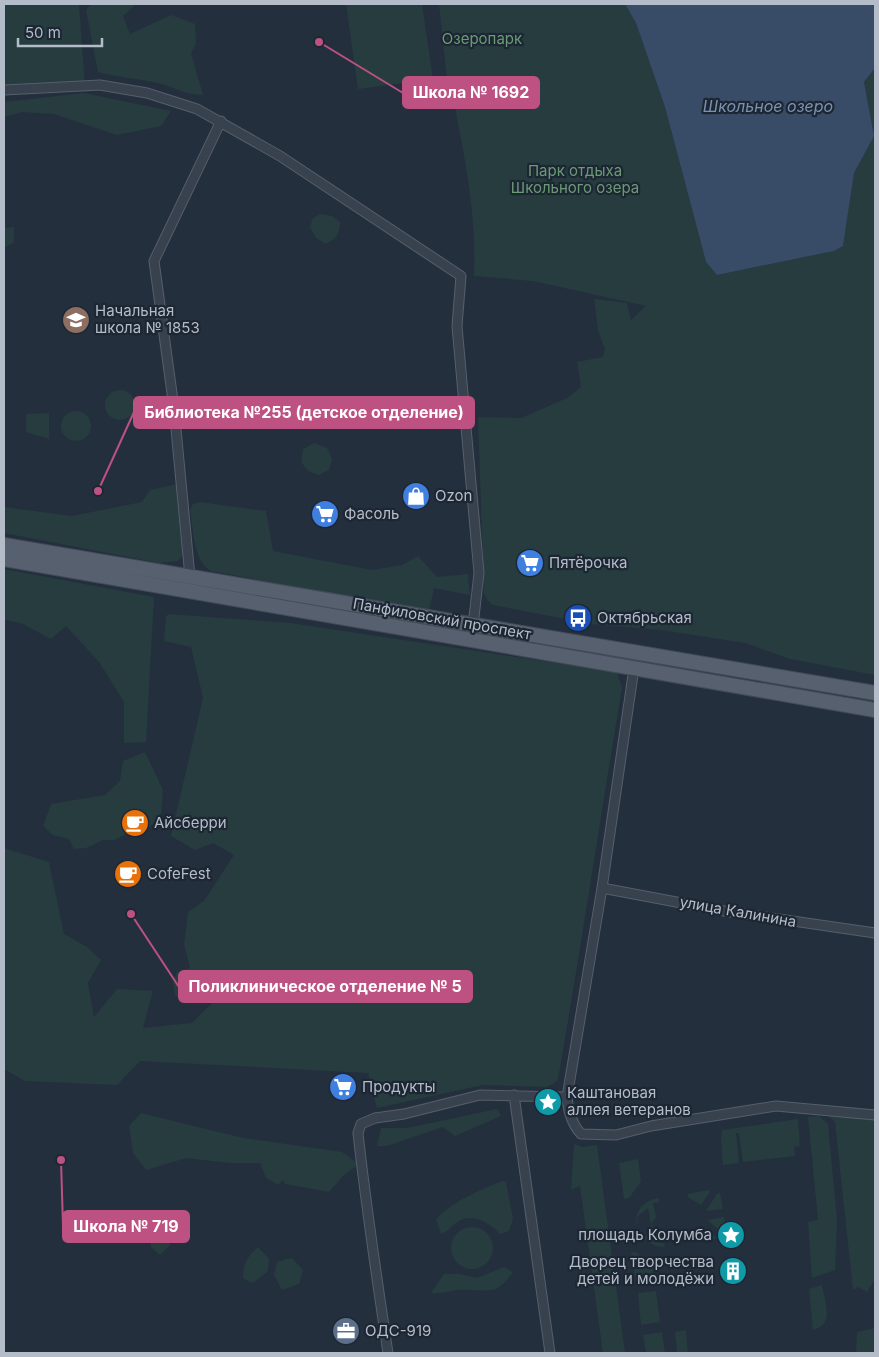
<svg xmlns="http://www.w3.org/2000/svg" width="879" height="1357" viewBox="0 0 879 1357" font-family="Inter,sans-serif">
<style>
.green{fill:#263c3f}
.water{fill:#394c67}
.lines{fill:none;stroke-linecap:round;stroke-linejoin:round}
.minor-casing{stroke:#565f6c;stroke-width:11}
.primary-casing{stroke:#414a57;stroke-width:16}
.minor{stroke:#38414e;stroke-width:9}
.primary{stroke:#56606e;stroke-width:14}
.labels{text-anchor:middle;stroke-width:4.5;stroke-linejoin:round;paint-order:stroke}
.park-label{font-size:15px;fill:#6b9a76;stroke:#1d2633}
.poi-label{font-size:15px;fill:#b4bcc9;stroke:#1d2633;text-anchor:start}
.street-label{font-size:15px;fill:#b4bcc9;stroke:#1d2633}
.water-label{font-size:16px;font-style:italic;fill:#7c92b1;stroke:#1d2633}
.leader{fill:none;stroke:#bd5182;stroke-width:2}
.callout-dot{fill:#bd5182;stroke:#1d2633;stroke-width:2}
.callout{fill:#bd5182;stroke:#bd5182;stroke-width:2}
.callout-label{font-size:16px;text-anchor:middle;font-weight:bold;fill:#fff}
</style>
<rect width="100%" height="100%" fill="#242f3e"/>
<path class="green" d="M4,4H79L85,87L4,89Z
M91,4H132L134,6L123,16L130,34L171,15L195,24L196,44L191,53L203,95C184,95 171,85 153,82C134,78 117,77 98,72L86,10Z
M346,4H422L433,79L358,89Z
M439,4H625L636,23L665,107L706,262L717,275L834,251L843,246L854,172L874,136L864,82L875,68V675L790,659L745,643L662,630L591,624L493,605L488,601L484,594L478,417L521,418L567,398L581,387L577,362L603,357L605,349L598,331L594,299L627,303L631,320L646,306L533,281L474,276C477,212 463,149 451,87L447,80Z
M84,93L171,111L161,126L117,135L54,114L22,112L4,117V102Z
M321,214L332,216L340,222C340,234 336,239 326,244L316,238L310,227L313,218Z
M14,227V242L4,248V228Z
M105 405a15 15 0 1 1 30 0a15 15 0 1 1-30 0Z
M61 426a15 15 0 1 1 30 0a15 15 0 1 1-30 0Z
M49,413V439L26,432V414Z
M314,443L327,448L332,459L329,470L319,475L308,471L301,462L303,449Z
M178,484L183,555L178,561L159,563L4,533V507L72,516L142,502L150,490Z
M200,502L266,511L273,551L372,570L402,565L418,556L437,577L468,574L470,595L434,588L429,611L211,571C192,559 194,530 190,510L193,504Z
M4,569L154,597L146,742L124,743V702L99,662L66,626L51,639L21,623L4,620Z
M169,614L290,623L617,672L622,688C600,818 581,949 558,1079L553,1084L545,1087L483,1085L377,1108L368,1073L140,1061L117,1085L25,1081L4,1069V848L49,862L64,934L87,947L101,960L88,983L94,1017L117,989L153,991L143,1028L192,1023L222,993L212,972L201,970L207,985L197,1000L185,1001L175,995L173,982L177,972L190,968L184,944L188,912L204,901L234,855L213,843L195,850L171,836L203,698L191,647L164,641L166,616Z
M145,752L163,790L161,817L148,828H138L114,840H103L86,848L74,849L69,839L53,835L43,826L51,804L105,795L120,781L123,761Z
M497,1109L501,1116L455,1136L443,1127L387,1146H377L381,1128H407Z
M823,1110L875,1115V1279L867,1292L858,1287L853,1290L835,1122Z
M141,1113L243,1138L342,1152L359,1164L344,1175L329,1192L285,1184L283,1180L278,1185L266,1178L260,1163H230L186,1158L146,1170L133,1153L129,1126Z
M819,1116L828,1124L837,1219L835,1270L812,1278L808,1222L818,1220L808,1117Z
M798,1119L800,1146L794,1147L795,1156L743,1162L739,1133H736L739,1163L723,1165L721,1140L722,1130Z
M574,1144L583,1147L597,1145L625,1353H603L580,1186L571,1190Z
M638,1159L641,1182L629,1198L624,1199L619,1163Z
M502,1181L506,1182L513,1219L509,1231L500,1234C490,1223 472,1212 457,1222C450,1227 449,1231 441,1234L436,1219C454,1200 479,1191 502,1181Z
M709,1190L710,1192L701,1205L688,1197V1194Z
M720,1193L723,1209L706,1211L717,1194Z
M659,1198V1202L653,1203L656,1217L651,1224L654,1228H657L659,1243H664L665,1247C652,1247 641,1239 637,1227L644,1236L653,1238L648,1208L638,1216L636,1226C635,1211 643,1200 659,1198Z
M724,1217L727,1233H723L707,1220Z
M451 1248a21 21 0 1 1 42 0a21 21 0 1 1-42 0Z
M703,1227L716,1237L715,1239L694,1242V1239Z
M151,1228L169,1235L170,1245L160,1255L151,1247Z
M258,1247L269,1259L268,1271L253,1283L243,1278C243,1263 247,1257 258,1247Z
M631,1252H636L652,1264L655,1281L636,1283Z
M292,1258L303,1270L299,1284L282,1290L274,1275L277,1262Z
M504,1267L513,1272C495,1299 485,1288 458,1290C448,1291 441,1294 431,1293L444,1274H459L477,1278Z
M822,1285C825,1303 835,1325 813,1330L809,1289Z
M656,1291L660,1322L641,1325L638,1293Z
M875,1328V1353H856L857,1332Z
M686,1330L688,1353H677L675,1332Z
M662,1332L665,1353H646L643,1335Z"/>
<path class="water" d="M625,4H875V68L864,82L874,136L854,173L843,246L834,251L717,275L706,262L665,107L636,23Z"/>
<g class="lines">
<g class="minor-casing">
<path id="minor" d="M4,90L100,85L147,93L197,109L280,156L461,276L457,326L479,573L473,626
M190,577L174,408L154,261L221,121
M634,668L602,888L567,1097C568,1111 571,1123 581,1134L616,1135L651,1126L776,1106L875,1115
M602,888L724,911L875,933
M514,1095L550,1353
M388,1353C377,1280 366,1207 358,1133L361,1124L375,1118L404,1114L480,1095L567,1097"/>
</g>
<g class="primary-casing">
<path id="primary" d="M4,545L875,693
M4,559L875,710"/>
</g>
<use href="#minor" class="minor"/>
<use href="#primary" class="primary"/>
</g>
<defs>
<g id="school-disc" transform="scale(1.4375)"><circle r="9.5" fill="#8d6e63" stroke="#1d2633"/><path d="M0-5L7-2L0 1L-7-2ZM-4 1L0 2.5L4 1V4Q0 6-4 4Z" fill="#fff"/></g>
<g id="shop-disc" transform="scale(1.4375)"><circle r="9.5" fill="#3f7fe0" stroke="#1d2633"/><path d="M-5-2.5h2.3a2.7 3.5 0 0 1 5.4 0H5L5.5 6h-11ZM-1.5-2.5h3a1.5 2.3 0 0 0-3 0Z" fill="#fff"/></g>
<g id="supermarket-disc" transform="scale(1.4375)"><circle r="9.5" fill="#3f7fe0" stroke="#1d2633"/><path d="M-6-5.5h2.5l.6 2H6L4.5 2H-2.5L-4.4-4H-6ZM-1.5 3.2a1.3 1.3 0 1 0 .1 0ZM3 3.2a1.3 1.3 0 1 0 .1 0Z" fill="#fff"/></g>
<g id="bus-disc" transform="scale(1.4375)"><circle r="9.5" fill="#1a4fb4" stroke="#1d2633"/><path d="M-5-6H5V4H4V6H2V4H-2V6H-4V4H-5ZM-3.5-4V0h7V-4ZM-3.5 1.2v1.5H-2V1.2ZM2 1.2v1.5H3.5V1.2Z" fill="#fff"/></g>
<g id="cafe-disc" transform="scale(1.4375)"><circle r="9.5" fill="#e8710a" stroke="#1d2633"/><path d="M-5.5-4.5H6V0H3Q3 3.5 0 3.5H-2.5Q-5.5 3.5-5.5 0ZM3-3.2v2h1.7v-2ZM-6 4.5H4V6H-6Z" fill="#fff"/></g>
<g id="sight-disc" transform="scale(1.4375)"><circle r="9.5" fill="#0f9aa8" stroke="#1d2633"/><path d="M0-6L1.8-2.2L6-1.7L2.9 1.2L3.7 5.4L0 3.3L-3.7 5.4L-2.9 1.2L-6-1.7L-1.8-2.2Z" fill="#fff"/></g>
<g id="building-disc" transform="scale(1.4375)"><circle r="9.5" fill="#0f9aa8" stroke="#1d2633"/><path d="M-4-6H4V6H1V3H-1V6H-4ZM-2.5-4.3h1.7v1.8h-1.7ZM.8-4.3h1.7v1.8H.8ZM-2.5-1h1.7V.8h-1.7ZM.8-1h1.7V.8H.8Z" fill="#fff"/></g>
<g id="office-disc" transform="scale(1.4375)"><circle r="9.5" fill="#5c6f8a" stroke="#1d2633"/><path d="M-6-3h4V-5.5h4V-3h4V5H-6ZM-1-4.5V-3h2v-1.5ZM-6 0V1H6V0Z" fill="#fff"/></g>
</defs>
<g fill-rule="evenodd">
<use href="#school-disc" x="76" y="320"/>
<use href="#shop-disc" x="416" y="496"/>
<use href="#supermarket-disc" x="325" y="514"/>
<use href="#supermarket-disc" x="530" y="563"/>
<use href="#bus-disc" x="578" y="618"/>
<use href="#cafe-disc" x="135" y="823"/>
<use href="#cafe-disc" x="128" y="874"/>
<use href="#supermarket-disc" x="343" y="1087"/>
<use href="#sight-disc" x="548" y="1102"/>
<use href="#sight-disc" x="731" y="1235"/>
<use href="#building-disc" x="733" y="1271"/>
<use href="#office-disc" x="346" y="1331"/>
</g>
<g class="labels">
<g class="park-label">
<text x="482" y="44">Озеропарк</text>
<text x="575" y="176">Парк отдыха<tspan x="575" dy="17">Школьного озера</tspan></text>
</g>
<g class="poi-label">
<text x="95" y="316">Начальная<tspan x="95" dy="17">школа № 1853</tspan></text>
<text x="435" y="501">Ozon</text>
<text x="344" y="519">Фасоль</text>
<text x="549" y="568">Пятёрочка</text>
<text x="597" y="623">Октябрьская</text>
<text x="154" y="828">Айсберри</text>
<text x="147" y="879">CofeFest</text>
<text x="362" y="1092">Продукты</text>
<text x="567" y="1098">Каштановая<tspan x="567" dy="17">аллея ветеранов</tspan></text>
<text x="712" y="1240" text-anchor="end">площадь Колумба</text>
<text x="714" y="1267" text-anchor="end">Дворец творчества<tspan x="714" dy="17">детей и молодёжи</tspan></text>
<text x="365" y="1336">ОДС-919</text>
</g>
<g class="street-label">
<text transform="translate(442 619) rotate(10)" y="5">Панфиловский проспект</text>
<text transform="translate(738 912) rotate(10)" y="5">улица Калинина</text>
</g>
<g class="water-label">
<text x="768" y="112">Школьное озеро</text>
</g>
</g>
<path class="leader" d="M319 42L403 93M98 491L134 412M131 914L179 987M61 1160L63 1226"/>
<g class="callout-dot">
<circle cx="319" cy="42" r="5"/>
<circle cx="98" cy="491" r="5"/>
<circle cx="131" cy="914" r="5"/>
<circle cx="61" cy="1160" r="5"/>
</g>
<g class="callout">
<rect x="403" y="77" width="136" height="31" rx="5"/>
<rect x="134" y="397" width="340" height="31" rx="5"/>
<rect x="179" y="971" width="293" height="31" rx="5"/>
<rect x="63" y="1211" width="126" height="31" rx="5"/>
</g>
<g class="callout-label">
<text x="471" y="98">Школа № 1692</text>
<text x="304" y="418">Библиотека №255 (детское отделение)</text>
<text x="325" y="992">Поликлиническое отделение № 5</text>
<text x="126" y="1232">Школа № 719</text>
</g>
<rect width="879" height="1357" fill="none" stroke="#b4bcc9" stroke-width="10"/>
<path d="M18 38v8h84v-8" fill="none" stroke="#b4bcc9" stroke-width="2.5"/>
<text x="25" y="38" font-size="15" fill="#b4bcc9" stroke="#1d2633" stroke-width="4" paint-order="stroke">50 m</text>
</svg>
